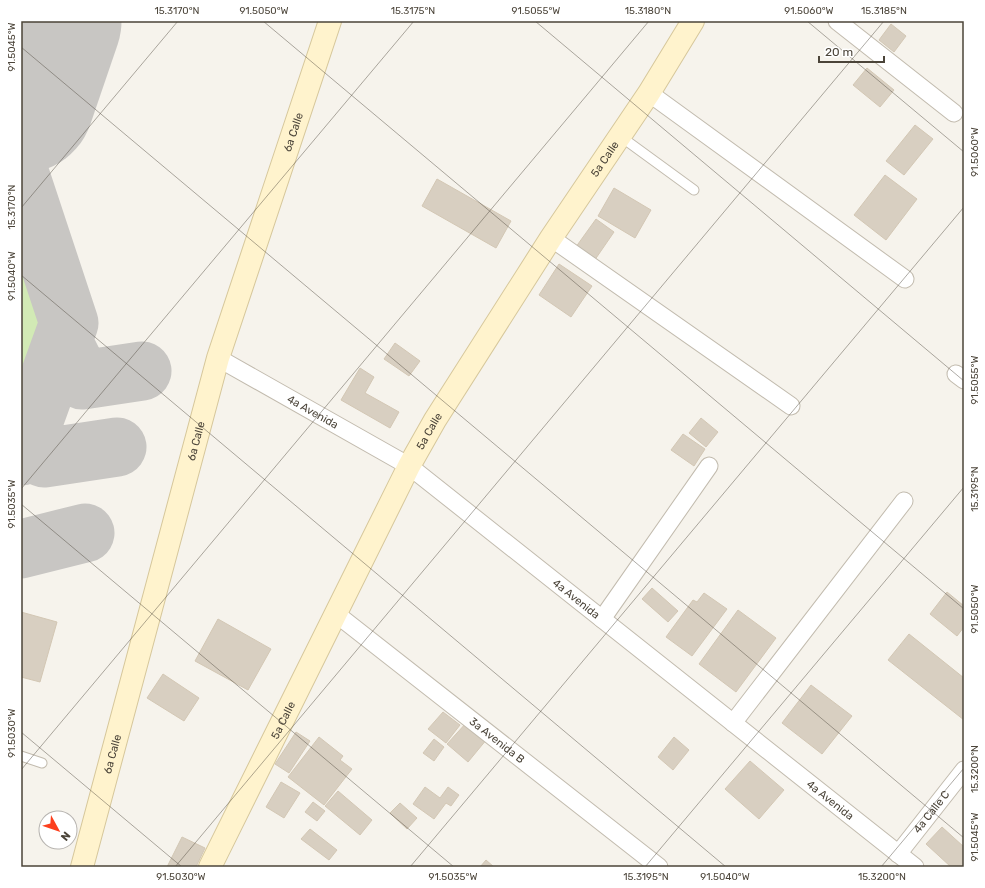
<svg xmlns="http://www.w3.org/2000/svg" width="985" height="888" viewBox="0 0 985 888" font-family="Rubik,sans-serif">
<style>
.green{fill:#d2eab5}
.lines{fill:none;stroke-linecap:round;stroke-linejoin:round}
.taxiway{stroke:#c8c6c3;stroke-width:59}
.runway{stroke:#c8c6c3;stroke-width:147}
.building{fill:#d8cfc1;stroke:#d3c7b4}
.lane-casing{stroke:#c2bbae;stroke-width:11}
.street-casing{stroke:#c2bbae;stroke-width:19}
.secondary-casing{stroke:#d6c79b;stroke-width:24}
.lane{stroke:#fff;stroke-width:9}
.street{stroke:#fff;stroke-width:17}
.secondary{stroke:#fff3cd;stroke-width:22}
.ticks{fill:none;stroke:#4b4439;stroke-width:1;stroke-opacity:0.45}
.labels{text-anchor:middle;stroke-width:3.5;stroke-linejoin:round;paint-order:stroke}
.street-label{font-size:11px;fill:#4b4439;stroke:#fff}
.neatline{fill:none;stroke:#4b4439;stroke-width:1.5}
.ticks-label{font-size:10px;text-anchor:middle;fill:#4b4439}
</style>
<rect width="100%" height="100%" fill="#f6f3ec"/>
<path class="green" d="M21,247L25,250L34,263L45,290L47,313L21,384Z"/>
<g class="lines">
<path class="taxiway" d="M21,178L69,323L21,456
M63,342L82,380L142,371
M28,437L44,458L117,447
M21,549L85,533"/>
<path class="runway" d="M21,100L48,21"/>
</g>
<path class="building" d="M891,24L906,36L894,52L879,40Z
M867,68L894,90L880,107L853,85Z
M915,125L933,139L904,175L886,161Z
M885,175L917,199L886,240L854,215Z
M437,179L511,221L496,248L422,206Z
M614,188L651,210L635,238L598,216Z
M596,219L614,232L592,264L573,251Z
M559,264L592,286L571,317L539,295Z
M395,343L420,361L409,376L384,359Z
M360,368L374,377L365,393L399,412L390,428L341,400Z
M701,418L718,432L706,447L689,433Z
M683,434L705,449L694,466L671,450Z
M652,588L678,611L668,622L642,599Z
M947,592L964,606V627L957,636L930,614Z
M704,593L727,609L692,656L666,637L693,600L697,602Z
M738,610L776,638L736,692L699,664Z
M21,612L57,622L40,682L21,677Z
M218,619L271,649L248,690L195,661Z
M909,634L964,678V720L888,660Z
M163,674L199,698L184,721L147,698Z
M811,685L852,716L822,754L782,723Z
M443,712L460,725L446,743L428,729Z
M467,722L487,739L468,762L447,744Z
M296,732L310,741L289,773L275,764Z
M319,737L343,756L340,760L352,769L324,805L288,777Z
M674,737L689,750L673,770L658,757Z
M434,739L444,747L434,761L423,753Z
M750,761L784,790L759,819L725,789Z
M281,782L300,793L284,818L266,807Z
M425,787L440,798L448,787L459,795L451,806L446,803L434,819L413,804Z
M338,791L372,820L360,835L325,806Z
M313,802L325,811L317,821L305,812Z
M400,803L417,818L407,829L390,813Z
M942,827L964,847V864L962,867H951L926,844Z
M310,829L337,850L329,860L301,839Z
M182,837L205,848L196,867H167Z
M486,860L494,867H480Z"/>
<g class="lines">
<g class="lane-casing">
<path id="lane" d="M620,136L694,190
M21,756L42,763"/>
</g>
<g class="street-casing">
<g id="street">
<path d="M837,21L954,113"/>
<path d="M649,93L905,279"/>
<path d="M551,238L791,406"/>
<path id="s1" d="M218,358L409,466L915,867"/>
<path d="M956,374L964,380"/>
<path id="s2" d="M335,613L659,867"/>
<path d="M602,619L709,466"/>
<path d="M733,723L904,501"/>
<path id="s3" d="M898,854L964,770"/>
</g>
</g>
<g class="secondary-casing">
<g id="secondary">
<path id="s4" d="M82,867L218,358L330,21"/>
<path id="s5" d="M210,867L409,466L435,420L551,238L649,93L693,21"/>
</g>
</g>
<use href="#lane" class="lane"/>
<use href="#street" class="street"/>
<use href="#secondary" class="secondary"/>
</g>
<path class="ticks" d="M263,21L964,609M535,21L964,381M807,21L964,152M21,47L964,838M21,208L178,21M21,275L726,867M21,489L414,21M21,504L454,867M21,732L182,867M21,770L649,21M175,867L884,21M410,867L964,207M645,867L964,487M881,867L964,768"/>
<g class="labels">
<g class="street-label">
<text dy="4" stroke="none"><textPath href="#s4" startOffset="765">6a Calle</textPath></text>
<text dy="4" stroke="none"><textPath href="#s5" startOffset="812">5a Calle</textPath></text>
<text dy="4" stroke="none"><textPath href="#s1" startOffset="109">4a Avenida</textPath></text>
<text dy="4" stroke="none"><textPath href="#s5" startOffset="488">5a Calle</textPath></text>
<text dy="4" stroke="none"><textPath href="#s4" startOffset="441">6a Calle</textPath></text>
<text dy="4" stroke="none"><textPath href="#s1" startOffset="433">4a Avenida</textPath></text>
<text dy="4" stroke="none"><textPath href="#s5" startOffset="164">5a Calle</textPath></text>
<text dy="4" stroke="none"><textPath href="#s2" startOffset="206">3a Avenida B</textPath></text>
<text dy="4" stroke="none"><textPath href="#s4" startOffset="117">6a Calle</textPath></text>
<text dy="4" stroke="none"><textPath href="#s1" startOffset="757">4a Avenida</textPath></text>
<text dy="4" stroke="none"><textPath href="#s3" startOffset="54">4a Calle C</textPath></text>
</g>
</g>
<rect width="985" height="888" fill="none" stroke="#ffffff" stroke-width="44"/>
<g transform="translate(58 830) rotate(130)"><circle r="19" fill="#ffffff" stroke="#b7b4b0"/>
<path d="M0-3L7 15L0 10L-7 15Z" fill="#fc3f1d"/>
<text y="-6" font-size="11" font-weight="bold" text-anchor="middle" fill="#4b4439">N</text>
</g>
<path d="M819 56v6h65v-6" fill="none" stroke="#4b4439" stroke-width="2"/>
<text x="825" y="56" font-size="12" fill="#4b4439" stroke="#ffffff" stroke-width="3" paint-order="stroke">20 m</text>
<rect x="22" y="22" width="941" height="844" class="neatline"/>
<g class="ticks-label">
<text x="177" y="14">15.3170°N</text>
<text x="264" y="14">91.5050°W</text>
<text x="413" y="14">15.3175°N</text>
<text x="536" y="14">91.5055°W</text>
<text x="648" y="14">15.3180°N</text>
<text x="809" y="14">91.5060°W</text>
<text x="884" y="14">15.3185°N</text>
<text transform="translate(11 47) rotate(-90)" y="4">91.5045°W</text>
<text transform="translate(974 152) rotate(-90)" y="4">91.5060°W</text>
<text transform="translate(11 207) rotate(-90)" y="4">15.3170°N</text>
<text transform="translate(11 276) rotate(-90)" y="4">91.5040°W</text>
<text transform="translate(974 380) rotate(-90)" y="4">91.5055°W</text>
<text transform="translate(974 489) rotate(-90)" y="4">15.3195°N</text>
<text transform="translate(11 504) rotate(-90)" y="4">91.5035°W</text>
<text transform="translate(974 609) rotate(-90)" y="4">91.5050°W</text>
<text transform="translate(11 733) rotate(-90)" y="4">91.5030°W</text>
<text transform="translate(974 769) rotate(-90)" y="4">15.3200°N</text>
<text transform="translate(974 837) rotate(-90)" y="4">91.5045°W</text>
<text x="181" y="880">91.5030°W</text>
<text x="453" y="880">91.5035°W</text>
<text x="646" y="880">15.3195°N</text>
<text x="725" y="880">91.5040°W</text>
<text x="882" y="880">15.3200°N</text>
</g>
</svg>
